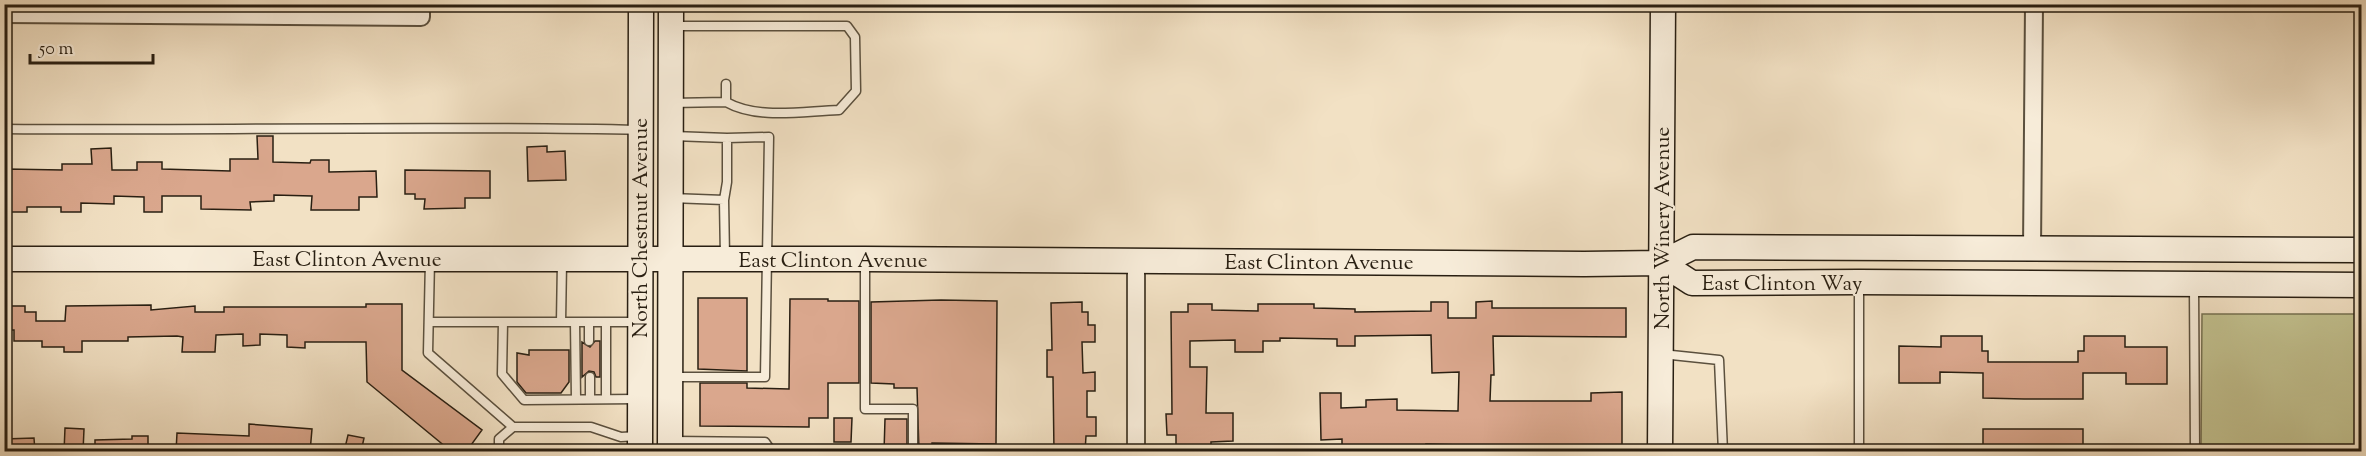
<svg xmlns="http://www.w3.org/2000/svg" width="2366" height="456" viewBox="0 0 2366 456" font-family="'Sorts Mill Goudy',serif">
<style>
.green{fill:#c2c18f;stroke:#767050;stroke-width:1.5}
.building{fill:#daa78d;stroke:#291f12;stroke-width:1.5}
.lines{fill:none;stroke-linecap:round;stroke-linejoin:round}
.lane-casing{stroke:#5b503e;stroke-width:11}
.street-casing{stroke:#5b503e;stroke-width:20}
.secondary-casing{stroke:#291f12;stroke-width:27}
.lane{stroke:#f7ecd9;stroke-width:8}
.street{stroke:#f7ecd9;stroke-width:16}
.secondary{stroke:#f7ecd9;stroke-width:24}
.labels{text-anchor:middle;stroke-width:4.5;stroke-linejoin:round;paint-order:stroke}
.street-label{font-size:21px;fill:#291f12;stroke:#f7ecd9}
</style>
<rect width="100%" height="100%" fill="#f2e1c4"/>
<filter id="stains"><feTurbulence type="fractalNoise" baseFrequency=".00333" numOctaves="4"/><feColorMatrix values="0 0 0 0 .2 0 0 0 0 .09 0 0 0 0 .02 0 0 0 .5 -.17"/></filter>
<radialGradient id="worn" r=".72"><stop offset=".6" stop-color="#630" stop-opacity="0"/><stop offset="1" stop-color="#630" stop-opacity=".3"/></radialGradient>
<path class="green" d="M2202,314H2361V451H2201Z"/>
<path class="building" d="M257,136H273V162L310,163L311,160H329V172L376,171L377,197H359V210H311L312,196L274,195V201L250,202L251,210L201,209V196H162V212H144V197L114,196V204L81,203V212H61V207H27V212H7V169L62,170V164H92L91,149L111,148L112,170H137V162H162V169L230,171V159H258Z
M547,146V152L565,151L566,180L528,181L527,147Z
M405,170L490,171V198H465V208L424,209L425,199H415V194H405Z
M698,298H747V371L698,369Z
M790,299H828V301H859V383H828V418H809V427L700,426V383H747V388L789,389Z
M941,300L997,301L996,444L932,443L931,452H919L917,388H894V384L871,383V302Z
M1492,301V308H1626V337L1493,336L1494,375H1491L1490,401H1591V393L1622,392V452H1462V445L1426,444V452H1384V445L1342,446V439L1321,440L1320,393H1341V408L1366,407V400L1397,399V410L1458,411L1459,372L1432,373L1431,335L1355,336V346H1337V339L1280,338V341H1263V352H1235V340L1190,341V367H1207L1206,413H1233V441L1211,442V452H1176V435H1167L1166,414H1172L1171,312H1188V304H1212V310L1258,311V304H1314V308L1355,309V312L1431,311V302H1448V318H1476V302Z
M1082,302V312H1088V325H1095V342H1082L1083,373L1095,372V391H1087V417H1096V436H1086L1085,452H1054L1053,377H1047V350H1052L1051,303Z
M366,304H402V370L482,430L466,452H452L367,382L366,342H305V348L287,347V335L260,334V345L243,346V334L216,335L215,352H182L183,337L177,336L128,337V341H82V352H64V347H42V341H14V330H4V306H25V312H36V321H65L66,306L151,305V310L195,306V312H224V307H366Z
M1941,336H1982V351H1988V362H2078V351H2084V336H2125V347H2167V384H2126V373H2083V399H2024L1983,398V373L1940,372V383H1899V346L1941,347Z
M595,341H600V377H596L594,372L589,371L582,377V342L590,347Z
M529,350H569V382L561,393H526L517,382V353L529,355Z
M834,418H852L851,442H834Z
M885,419H907V452H884Z
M249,424L312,429L310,452H176L177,433L249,436Z
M65,428L84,429L83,452H64Z
M1983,429H2083V452H1983Z
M348,435L364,438L361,452H344Z
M132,436H148V452H95V440L132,439Z
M34,438L35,452H4V439Z"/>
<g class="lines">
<g class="lane-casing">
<path id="lane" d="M674,26H847L855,37L856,91L839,110C803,111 758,120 726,102
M671,103L726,102V84
M4,129C216,131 428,125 640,130
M673,136L727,138V182L724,200
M671,198L724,200L725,257
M430,260L428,353L513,427H591L621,437L638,436
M865,262V409H913V452
M1859,284V452
M2194,287L2195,452
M429,322H638
M503,322L502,374L524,400L638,399
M561,322L562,262
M575,322L576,399
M589,322V341
M606,322V399
M1662,354L1719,360L1723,452
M590,377V399
M673,377H765L769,137L727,138
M673,441L765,442L772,452
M499,452V439L513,427"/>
</g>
<g class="street-casing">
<path id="street" d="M4,14L421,17V4
M2032,249L2034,4
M1136,261V452"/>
</g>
<g class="secondary-casing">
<path id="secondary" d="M4,259H865L1584,264L1661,263L1693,247L2362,250
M1661,263L1692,283L1859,282L2362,285
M640,452L641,4
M670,452L671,4
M1660,452L1663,4"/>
</g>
<use href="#lane" class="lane"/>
<use href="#street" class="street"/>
<use href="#secondary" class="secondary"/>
</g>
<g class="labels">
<g class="street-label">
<text transform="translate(640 228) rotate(-90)" y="7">North Chestnut Avenue</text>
<text transform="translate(1662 228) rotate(-90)" y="7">North Winery Avenue</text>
<text x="347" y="266">East Clinton Avenue</text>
<text x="833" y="267">East Clinton Avenue</text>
<text x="1319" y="269">East Clinton Avenue</text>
<text x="1782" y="290">East Clinton Way</text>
</g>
</g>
<rect width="2366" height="456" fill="none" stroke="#f2e1c4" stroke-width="24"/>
<rect x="6" y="6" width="2354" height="444" fill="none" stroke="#291f12" stroke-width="3"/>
<rect x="12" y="12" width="2342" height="432" fill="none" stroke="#291f12" stroke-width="1.5"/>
<path d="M30 54v9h123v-9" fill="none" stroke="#291f12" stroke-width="3"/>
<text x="39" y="54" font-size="18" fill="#291f12" stroke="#f7ecd9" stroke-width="4.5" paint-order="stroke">50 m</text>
<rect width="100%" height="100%" filter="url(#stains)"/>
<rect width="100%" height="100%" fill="url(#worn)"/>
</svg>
